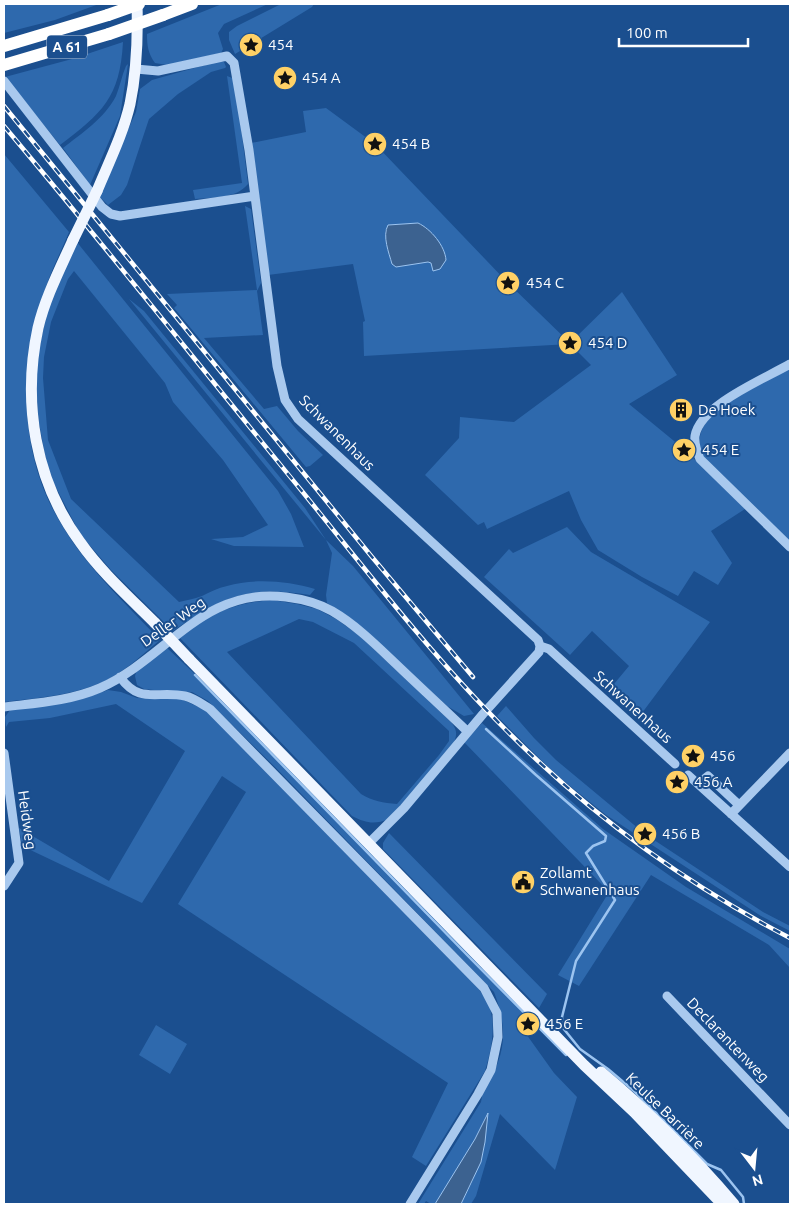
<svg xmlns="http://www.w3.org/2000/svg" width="794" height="1208" viewBox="0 0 794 1208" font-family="Ubuntu,sans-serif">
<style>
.green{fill:#2e69ad;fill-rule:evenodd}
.water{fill:#3c6290;stroke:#9cc4f0}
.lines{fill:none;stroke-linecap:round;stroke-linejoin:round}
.stream{stroke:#9cc4f0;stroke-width:2.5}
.minor{stroke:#a9c9ee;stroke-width:9}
.major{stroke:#f0f6ff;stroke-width:11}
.highway{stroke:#fff;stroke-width:12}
.rail-casing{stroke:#fff;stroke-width:4.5}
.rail{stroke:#1b4f8f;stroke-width:2.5;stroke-dasharray:8;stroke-linecap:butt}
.major-bridge{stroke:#f0f6ff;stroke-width:11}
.highway-bridge{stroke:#fff;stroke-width:12}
.labels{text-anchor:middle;stroke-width:4;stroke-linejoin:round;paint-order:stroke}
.shield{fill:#1b4f8f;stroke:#bbcadd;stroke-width:1}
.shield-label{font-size:14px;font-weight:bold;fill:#fff}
.poi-label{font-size:15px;fill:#fff;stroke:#1b4f8f;text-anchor:start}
.street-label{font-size:15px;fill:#fff;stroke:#1b4f8f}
</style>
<rect width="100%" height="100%" fill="#1b4f8f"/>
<path class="green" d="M4,4H99L55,20L4,33Z
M222,4H268L224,24L218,33L223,49L221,53L167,65L155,63C148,53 147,46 147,34Z
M281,4H314L312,7L235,54L229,40V32L237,26Z
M123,42C120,98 102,113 60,145L5,77L72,59Z
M219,61L224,62L226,67L225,68L211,72L178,94L149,119L127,185L121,195L108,205L98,195L136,112L140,89L152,80Z
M128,64L120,116L90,185L63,148C82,133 104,119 116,96C120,86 122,75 126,66Z
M227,76L235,79L248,184C236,199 213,197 195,199L193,190L242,183Z
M326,108L375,144L508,283L570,343L622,292L677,375L629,404L685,450L745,509L711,531L732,563L718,585L694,571L678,596L642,577L598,550L581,520L569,491L487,529L484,522L478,525L425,475L459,438L460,417L514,422L591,365L570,344L364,356L363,322L365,321L353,264L268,275L251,143L306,132L303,111ZM385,230L443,267L428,262L392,264L386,241Z
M4,154L69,232C62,249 53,267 47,284C19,361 17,451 60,522C86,567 125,603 160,640C141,656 121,675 98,684C68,696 35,698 4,702Z
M245,206L251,209L261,283L257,291L263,335L204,338L264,409L277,406L298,431L323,455L310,466L306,467L174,308L177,305L167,294L257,290Z
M76,241L278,491L291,514L304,547L234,546L211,539L243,537L268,525L223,460L173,402L165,383L74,271L68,279L51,322L44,357L43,378L48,440L71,499L179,602C186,600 194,599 202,596C210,592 218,588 227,586C254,578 288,581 315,589L310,595C249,585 223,596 173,631L111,570L80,534L48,472L38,417L36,379L39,349L47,312Z
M129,299L144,311L305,508L326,540L353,566L474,714L464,716L447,706L356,622L327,603L326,595L332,553L326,540Z
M790,361V547L699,452C699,434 701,427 713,414L708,407Z
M567,527L591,552L710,622L639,717L609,690L629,666L592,631L570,655L484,577L509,549L513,553Z
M272,600L297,604L317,609L336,619L360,636L451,722C458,731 457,735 453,745L389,819C374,825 366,823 352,816L179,637C210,614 233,603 272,600ZM299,619L313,622L354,643L449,731V741L439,755L397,804C383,803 373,801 361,794L227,652Z
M166,647L225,702L532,1019L524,1031L554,1073L577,1097L555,1170L500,1114L476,1196L471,1204H461L473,1180L487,1114L475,1139L435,1204H431L426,1201L424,1204H418L481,1102C483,1087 493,1077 498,1062C507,1038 503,1016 494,992L275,767L208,701L192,692L154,690L144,689L137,685L135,676L137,669Z
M108,690L121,692L137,698L181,699L205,710L478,988C482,994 488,1001 490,1008C496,1029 491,1051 485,1071L426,1166L412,1157L448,1083L178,904L246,792L222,776L142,903L22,846L19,828L109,881L185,751L116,704L50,718L9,722L6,727L5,717L10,710C46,706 74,702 108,690Z
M506,706L534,738L556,760L645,834L763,912L790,926V931L761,916L606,815L555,774L497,716Z
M482,723L603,829L686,887L790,949V968L769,945L651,875L579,986L558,975L609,892L464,742Z
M389,833L547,994L539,1008L383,849V843Z
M156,1025L187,1044L170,1074L139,1055Z"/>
<path class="water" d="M418,223C431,229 445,246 446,260L440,269L433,271L431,263L428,262L396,267L392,264C389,253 382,236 388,225Z
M488,1113L485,1142L481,1162L461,1204H435L475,1139Z"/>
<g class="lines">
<path class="stream" d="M195,675L468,956L566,1055
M486,729L536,775L606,836L605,841L593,846L586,853L615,900L576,961L562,1017L563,1028L580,1049L608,1069L634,1091L707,1164L721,1170L743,1197L744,1204"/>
<path class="minor" d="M136,69L158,71L227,56L234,63L249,150L277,366L285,400L298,419L538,640L540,646L549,649L675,764
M4,81L102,207L111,214L120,216L255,196
M790,364C764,379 700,405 695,436C694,444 697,452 700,459L790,547
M120,677C140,705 157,690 185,696C194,698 202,704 210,709L484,988L497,1013L498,1037L491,1070L478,1094L410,1204
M4,707C36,703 70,701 100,688C166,659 203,586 286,597C302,599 318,603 332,611C356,625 376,645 396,664C420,687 444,709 468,732
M4,753L19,863L4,886
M688,775L790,867
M698,784L708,776L739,805
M731,814L790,753
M369,843L404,808L483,714L539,652L540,646
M667,996L790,1125"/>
<path class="major" d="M97,191C109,162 123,134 130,104C137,70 138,38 137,4
M73,240C60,269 45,298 38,328C22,402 35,481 80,542C101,572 129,597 155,623
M189,659L584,1065L634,1112L722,1204
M601,1072C649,1112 693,1156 734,1204"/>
<path class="highway" d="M163,15L192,4
M4,46L108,15
M4,65L109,34"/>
<g class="rail-casing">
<path id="rail" d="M4,106L372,557L473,677
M4,126C105,246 202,369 301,490C367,571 431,655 505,729C588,813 686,884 790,938"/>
</g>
<use href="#rail" class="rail"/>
<path class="major-bridge" d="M73,240L97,191
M155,623L189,659"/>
<path class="highway-bridge" d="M108,15L139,4
M109,34L163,15"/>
</g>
<defs>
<g id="sight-disc" transform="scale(1.25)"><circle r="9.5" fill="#ffd166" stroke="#1b4f8f"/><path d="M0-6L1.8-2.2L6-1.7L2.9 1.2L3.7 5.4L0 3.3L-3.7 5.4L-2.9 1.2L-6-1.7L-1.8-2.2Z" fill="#111"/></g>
<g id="building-disc" transform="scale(1.25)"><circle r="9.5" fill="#ffd166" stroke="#1b4f8f"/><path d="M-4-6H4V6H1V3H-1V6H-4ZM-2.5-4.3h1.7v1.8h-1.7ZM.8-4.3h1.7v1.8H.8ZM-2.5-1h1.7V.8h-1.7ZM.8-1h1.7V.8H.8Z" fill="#111"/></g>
<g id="civic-disc" transform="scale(1.25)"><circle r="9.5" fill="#ffd166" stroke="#1b4f8f"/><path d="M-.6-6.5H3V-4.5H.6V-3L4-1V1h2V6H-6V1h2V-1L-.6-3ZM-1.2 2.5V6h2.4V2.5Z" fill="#111"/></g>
</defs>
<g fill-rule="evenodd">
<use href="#sight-disc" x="251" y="45"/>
<use href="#sight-disc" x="285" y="78"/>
<use href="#sight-disc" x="375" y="144"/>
<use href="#sight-disc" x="508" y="283"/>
<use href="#sight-disc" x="570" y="343"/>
<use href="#building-disc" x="681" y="410"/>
<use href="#sight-disc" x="684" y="450"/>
<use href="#sight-disc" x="693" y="756"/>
<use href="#sight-disc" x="677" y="782"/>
<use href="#sight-disc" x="645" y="834"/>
<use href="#civic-disc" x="523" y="882"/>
<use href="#sight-disc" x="528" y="1024"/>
</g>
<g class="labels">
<rect class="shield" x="47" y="35.5" width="40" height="23" rx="4"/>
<g class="shield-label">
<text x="67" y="52">A 61</text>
</g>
<g class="poi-label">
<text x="268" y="50">454</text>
<text x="302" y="83">454 A</text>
<text x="392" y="149">454 B</text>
<text x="526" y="288">454 C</text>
<text x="588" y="348">454 D</text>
<text x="698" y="415">De Hoek</text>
<text x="702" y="455">454 E</text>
<text x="710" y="761">456</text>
<text x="694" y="787">456 A</text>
<text x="662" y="839">456 B</text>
<text x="540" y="878">Zollamt<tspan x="540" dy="17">Schwanenhaus</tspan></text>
<text x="546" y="1029">456 E</text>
</g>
<g class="street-label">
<text transform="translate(337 433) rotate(45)" y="5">Schwanenhaus</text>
<text transform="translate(173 622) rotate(-35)" y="5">Deller Weg</text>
<text transform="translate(633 707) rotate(42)" y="5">Schwanenhaus</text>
<text transform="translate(27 820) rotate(82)" y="5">Heidweg</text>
<text transform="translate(728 1040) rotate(46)" y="5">Declarantenweg</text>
<text transform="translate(665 1111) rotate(44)" y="5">Keulse Barrière</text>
</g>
</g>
<rect width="794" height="1208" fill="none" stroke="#ffffff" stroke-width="10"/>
<g transform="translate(754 1168) rotate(164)" stroke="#1b4f8f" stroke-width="4" paint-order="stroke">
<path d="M0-4L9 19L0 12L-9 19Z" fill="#ffffff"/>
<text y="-8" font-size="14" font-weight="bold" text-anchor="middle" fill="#ffffff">N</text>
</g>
<path d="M619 38v8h129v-8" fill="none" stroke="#ffffff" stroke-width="2.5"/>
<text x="626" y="38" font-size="15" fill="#ffffff" stroke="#1b4f8f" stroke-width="4" paint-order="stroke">100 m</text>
</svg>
